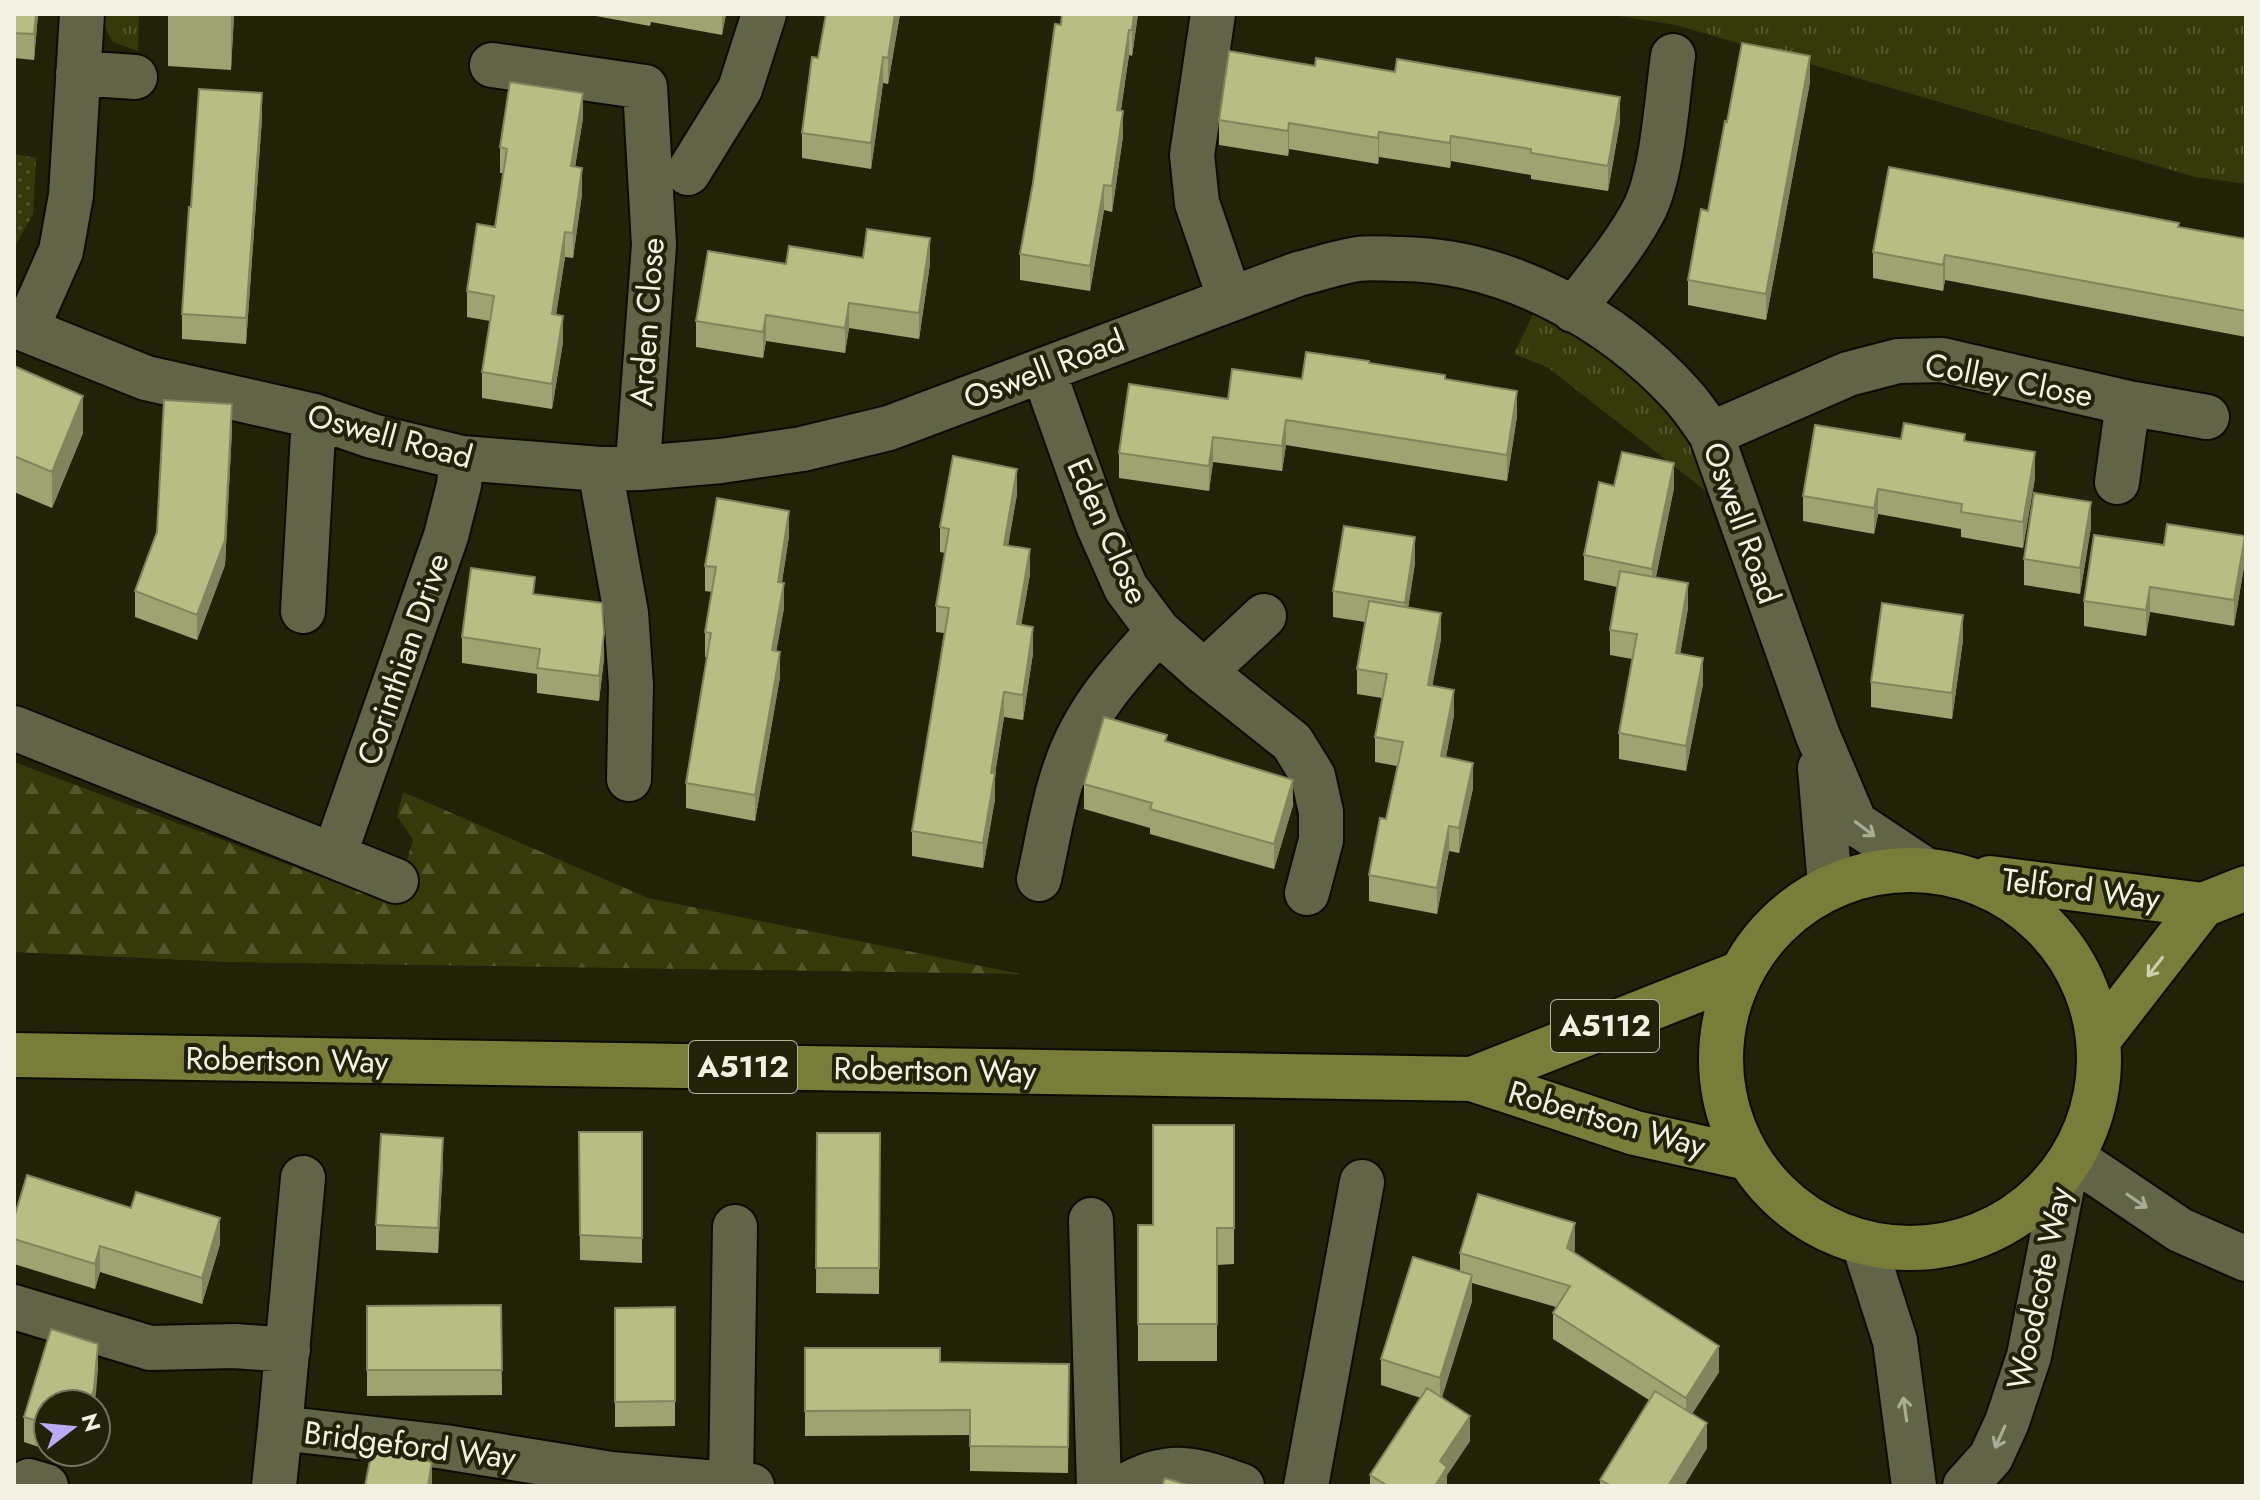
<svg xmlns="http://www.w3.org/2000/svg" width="2260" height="1500" viewBox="0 0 2260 1500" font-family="Jost,sans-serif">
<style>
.grass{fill:url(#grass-tufts)}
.forest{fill:url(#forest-firs)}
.park{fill:url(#park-dots)}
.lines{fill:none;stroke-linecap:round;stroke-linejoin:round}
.minor-casing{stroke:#0b0b00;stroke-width:48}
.major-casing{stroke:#0b0b00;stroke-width:48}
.minor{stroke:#616447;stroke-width:44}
.major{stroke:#797d39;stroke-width:44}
.wall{fill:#9ea372}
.shaded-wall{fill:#81845c}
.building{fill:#b8bd84;stroke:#81845c;stroke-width:2}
.oneway{stroke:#a9ab94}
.oneway2{stroke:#cdcfaf}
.labels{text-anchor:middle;stroke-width:8;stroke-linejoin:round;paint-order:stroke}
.shield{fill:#212207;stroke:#b3b4a0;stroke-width:2}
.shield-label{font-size:30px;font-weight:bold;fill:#f1f2e2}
.street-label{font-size:32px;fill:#f1f2e2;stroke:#212207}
</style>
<defs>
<pattern id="grass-tufts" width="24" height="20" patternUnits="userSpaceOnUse" patternTransform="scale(2)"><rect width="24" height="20" fill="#36390a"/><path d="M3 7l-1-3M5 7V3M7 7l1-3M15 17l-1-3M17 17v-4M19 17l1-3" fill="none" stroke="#54562d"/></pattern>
<pattern id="forest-firs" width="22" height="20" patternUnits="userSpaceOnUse" patternTransform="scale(2)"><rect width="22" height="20" fill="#36390a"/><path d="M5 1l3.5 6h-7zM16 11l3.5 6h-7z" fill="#54562d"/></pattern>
<pattern id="park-dots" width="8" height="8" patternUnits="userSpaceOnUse" patternTransform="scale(2)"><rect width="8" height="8" fill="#36390a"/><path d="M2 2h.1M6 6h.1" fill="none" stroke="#54562d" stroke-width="1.8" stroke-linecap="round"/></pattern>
</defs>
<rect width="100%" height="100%" fill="#212207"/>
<path class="grass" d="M98,14H139L138,51L113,42Z
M1606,14H2246V184L2195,177L1676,25Z
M1533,314C1566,331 1614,353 1640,379C1671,410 1693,448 1715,486L1707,492L1547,367L1514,354Z"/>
<path class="forest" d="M14,762L394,904L413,840L397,816L403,792L648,898L1020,974L226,962L14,952Z"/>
<path class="park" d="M14,154L36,158L33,214L14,248Z"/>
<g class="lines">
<g class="minor-casing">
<path id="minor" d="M1213,14L1192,155L1197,203L1230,299
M492,65L645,87L654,245L639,449L640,468
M78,73L135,77
M688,173L740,89L764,14
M1573,310C1598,277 1626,245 1645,208C1663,170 1667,98 1673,56
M14,325L146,378L314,416L372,436L462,458L600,469L640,468L721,461L802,449L889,428L1298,274C1318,269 1338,262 1358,259C1372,257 1387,259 1401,259C1506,260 1612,318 1682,395C1693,407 1702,421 1711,434L1818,736L1855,823L1921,867
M26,330L61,251L71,195L82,14
M1043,370L1098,525L1126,588L1158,631L1204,672L1292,742L1313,776L1321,812V840L1307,893
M1711,434L1848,374L1898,361L1942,360L2128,403L2207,417
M600,469L626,613L631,685L629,779
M2117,482L2128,403
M303,611L314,416
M1204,672L1264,616
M14,728L334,856L446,536L459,485L462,458
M1820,768L1830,885
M334,856L396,881
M1039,879C1050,830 1057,775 1082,730C1102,692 1130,663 1158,631
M2072,1157L2180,1230L2246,1259
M1091,1220L1099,1486
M1864,1244L1895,1341L1914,1486
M14,1307L150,1348L235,1346L288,1350
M280,1428L303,1178
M29,1481L46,1486
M731,1484L735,1227
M274,1486L280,1428L445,1447L611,1474L752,1486
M1125,1486C1170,1460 1196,1469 1242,1486
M1306,1486L1362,1182
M1965,1486L1991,1457L2007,1422L2029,1356L2065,1172"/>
</g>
<g class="major-casing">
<path id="major" d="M1721 1059a189 189 0 1 1 378 0a189 189 0 1 1-378 0Z
M1990,878L2203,905L2246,888
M2099,1039L2203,905
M14,1055L1472,1079L1635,1133L1743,1157
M1472,1079L1738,974"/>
</g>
<use href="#minor" class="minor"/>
<use href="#major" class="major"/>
</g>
<path class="wall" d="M14,14H38L34,60L14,58Z
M168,14H234L231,70L168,66Z
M585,14H726L722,35L651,22L650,26Z
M900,14L888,84L883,83L871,169L802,158V133L818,58Z
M1062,14H1138L1132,56L1129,55L1121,110L1123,136L1112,212L1104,210L1090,291L1020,280V254Z
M1810,82L1766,320L1688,305V280L1708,211L1727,122Z
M262,118L246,344L182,339V314L191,207Z
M583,118L575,167L582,194L573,258L565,257L556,315L563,342L552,409L482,398V372L490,321L467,317V291L495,227L503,173H500V147Z
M1219,120L1620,122L1608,191L1531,179V175L1451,161L1450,168L1379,157L1378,164L1289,149L1288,156L1219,145Z
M2179,227L2246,239V337L1945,280L1943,291L1873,278V252Z
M863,258L930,264L919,339L849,328L845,353L766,341L763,358L696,347V321L786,264Z
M1369,363L1445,379L1517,416L1507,481L1286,445L1282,471L1213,462L1209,491L1119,478V453L1228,399L1302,379Z
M14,366L83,433L52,508L14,492Z
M232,429L225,565L197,640L135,617V591Z
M1901,439L1965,441L2035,478L2023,548L1961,537V529L1878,514L1874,534L1803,521V496Z
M1614,486L1674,488L1656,577L1688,608L1680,654L1703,684L1686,771L1619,759V733L1632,659L1610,655V630L1617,587L1584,580V555Z
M1017,494L1008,545L1030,574L1021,625L1033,653L1023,720L1004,717L995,774V799L983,868L912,856V831L944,633L936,632V606L945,553L940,552V527Z
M2091,527L2080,594L2024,585V559Z
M789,536L782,582L784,608L776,651L780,677L755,821L686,808V783L707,658L705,657V632L712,592L705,591V566Z
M2245,561L2234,626L2150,612L2146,636L2084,626V601Z
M1415,563L1408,608L1441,639L1432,686L1454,715L1446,757L1473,788L1459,853L1449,851L1437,914L1369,901V875L1386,819L1397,766L1375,762V737L1382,698L1357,694V669L1365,622L1333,617V591Z
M535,594L604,658L599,701L537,693V674L462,663V637Z
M1963,640L1952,719L1871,707V682Z
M1167,742L1293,805L1274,869L1150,834V828L1084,809V784Z
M1234,1125V1264L1217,1265V1361H1138V1225H1153Z
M579,1132H642V1263L580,1260Z
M817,1133H880L879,1294L816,1293Z
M443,1164L438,1253L376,1250V1225Z
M14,1218L220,1244L202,1304L100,1272L95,1289L14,1264Z
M1575,1248L1574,1253L1719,1372L1692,1414L1707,1448L1684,1486H1600V1480L1649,1400L1553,1339V1313L1556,1307L1472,1283V1301L1442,1397L1470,1441L1447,1475V1486H1370V1475L1421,1398L1381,1385V1359L1460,1271V1253Z
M501,1305L502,1395L367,1396V1306Z
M675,1307V1426L615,1427V1308Z
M805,1348L940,1362L1069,1364L1068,1473L970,1471V1435L805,1436Z
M98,1370L48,1404V1450L24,1442V1417Z
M56,1452H82L80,1460Z"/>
<path class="shaded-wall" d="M36,14H38L34,60V34Z
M231,14H234L231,70Z
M722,14H726L722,35Z
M895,14H900L888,84V58Z
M1134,14H1138L1132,56V30Z
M1129,30V55L1117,135V110Z
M1810,56V82L1766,320V294Z
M883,57V83L871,169V143Z
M262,93V118L246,344V318Z
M583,93V118L571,192V166Z
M1620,97V122L1608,191V166Z
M1123,111V136L1112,212V186Z
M1289,123V149L1288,156V131Z
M1379,132V157L1378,164V138Z
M1451,136V161L1450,168V143Z
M582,168V194L573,258V233Z
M1104,185V210L1090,291V266Z
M565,232V257L552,340V314Z
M930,238V264L919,339V313Z
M1945,255V280L1943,291V265Z
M849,303V328L845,353V328Z
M766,315V341L763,358V332Z
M563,316V342L552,409V384Z
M1517,391V416L1507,481V455Z
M83,396V433L52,508V472Z
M232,404V429L225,565L197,640V615Z
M1286,420V445L1282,471V446Z
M1213,437V462L1209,491V466Z
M2035,452V478L2023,548V522Z
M1674,463V488L1652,595V569Z
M1017,469V494L1004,570V545Z
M1878,489V514L1874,534V508Z
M2091,502V527L2080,594V568Z
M789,511V536L778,607V582Z
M2245,536V561L2234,626V600Z
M1415,537V563L1405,628V603Z
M1030,549V574L1017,650V624Z
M784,583V608L772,676V650Z
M1688,583V608L1676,679V653Z
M2150,587V612L2146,636V610Z
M1441,613V639L1428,710V685Z
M1963,615V640L1952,719V693Z
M1033,627V653L1023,720V695Z
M604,633V658L599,701V676Z
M780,652V677L755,821V795Z
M1703,658V684L1686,771V746Z
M1454,690V715L1441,782V756Z
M1004,692V717L995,774V799L983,868V843L991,773Z
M1473,763V788L1459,853V828Z
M1293,780V805L1274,869V844Z
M1449,826V851L1437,914V888Z
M443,1138V1164L438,1253V1228Z
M220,1218V1244L202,1304V1278Z
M1575,1223V1248L1567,1274V1248Z
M100,1246V1272L95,1289V1264Z
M1472,1275V1301L1440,1404V1378Z
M98,1344V1370L95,1404H89Z
M1719,1346V1372L1686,1423V1398Z
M1470,1416V1441L1447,1475V1486H1435L1440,1461Z
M1707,1423V1448L1684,1486H1668Z
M432,1462V1486H428Z"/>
<path class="building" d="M14,14H36L34,34L14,33Z
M826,14H895L888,58L883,57L871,143L802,133L812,57L818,58Z
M1062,14H1134L1132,30H1129L1117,110L1123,111L1112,186L1104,185L1090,266L1020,254L1033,183L1055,24L1061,25Z
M1742,43L1810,56L1766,294L1688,280L1701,209L1708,211L1725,121L1727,122Z
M1229,51L1315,66L1316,58L1395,72L1397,59L1620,97L1608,166L1531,153V149L1451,136L1450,143L1379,132L1378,138L1289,123L1288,131L1219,120Z
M510,82L583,93L571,166L582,168L573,233L565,232L552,314L563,316L552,384L482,372L494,296L467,291L477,224L495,227L507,149L500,147Z
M199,89L262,93L246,318L182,314L189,207H191Z
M1889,167L2179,223L2178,227L2246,239V311L1945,255L1943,265L1873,252Z
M867,229L930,238L919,313L849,303L845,328L766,315L763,332L696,321L708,251L786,264L789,246L863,258Z
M1306,352L1369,361V363L1445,375V379L1517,391L1507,455L1286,420L1282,446L1213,437L1209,466L1119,453L1129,384L1228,399L1232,369L1302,379Z
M14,366L83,396L52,472L14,456Z
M164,400L232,404L225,540L197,615L135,591L157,532Z
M1904,423L1965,434L1964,441L2035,452L2023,522L1961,512L1962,504L1878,489L1874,508L1803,496L1815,425L1901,439Z
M1622,452L1674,463L1652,569L1584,555L1599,482L1614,486Z
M953,456L1017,469L1004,545L1030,549L1017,624L1033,627L1023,695L1004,692L991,773H995L983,843L912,831L949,608L936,606L949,529L940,527Z
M2034,493L2091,502L2080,568L2024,559Z
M717,498L789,511L778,582L784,583L772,650L780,652L755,795L686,783L711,633L705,632L716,567L705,566Z
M2167,524L2245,536L2234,600L2150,587L2146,610L2084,601L2094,535L2164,545Z
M1344,526L1415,537L1405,603L1333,591Z
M471,568L535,577L533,594L602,603L604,633L599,676L537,668L540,649L462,637Z
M1620,571L1688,583L1676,653L1703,658L1686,746L1619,733L1637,634L1610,630Z
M1369,601L1441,613L1428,685L1454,690L1441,756L1473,763L1459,828L1449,826L1437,888L1369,875L1380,818L1386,819L1403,742L1375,737L1387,674L1357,669Z
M1882,603L1963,615L1952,693L1871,682Z
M1104,717L1167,735L1165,741L1293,780L1274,844L1150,809L1152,803L1084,784Z
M1153,1125H1234V1228H1217V1324H1138V1225H1153Z
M579,1132H642V1238L580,1235Z
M817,1133H880L879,1268H816Z
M381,1134L443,1138L438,1228L376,1225Z
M27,1175L131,1208L136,1192L220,1218L202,1278L100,1246L95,1264L14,1239V1218Z
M1478,1194L1575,1223L1567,1248L1719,1346L1686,1398L1553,1313L1570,1286L1460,1253Z
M1413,1257L1472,1275L1440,1378L1381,1359Z
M501,1305L502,1370H367V1306Z
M675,1307V1401L615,1402V1308Z
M51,1329L98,1344L94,1389L89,1404H48V1424L24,1417Z
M805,1348H940V1362L1069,1364L1068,1447L970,1446V1410L805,1411Z
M1427,1388L1470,1416L1440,1461L1447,1467L1435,1486H1388L1370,1475Z
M1655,1391L1707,1423L1668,1486H1611L1600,1480Z
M372,1450L432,1462L428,1486H365Z
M1165,1478L1191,1486H1162Z"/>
<defs><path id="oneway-shaft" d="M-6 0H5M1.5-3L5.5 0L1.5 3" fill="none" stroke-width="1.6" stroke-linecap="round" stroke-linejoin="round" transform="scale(2)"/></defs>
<g class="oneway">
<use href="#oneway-shaft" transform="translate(1865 829) rotate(37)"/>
<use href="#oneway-shaft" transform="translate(2137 1201) rotate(34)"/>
<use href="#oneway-shaft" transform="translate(1905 1409) rotate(-98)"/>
<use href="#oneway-shaft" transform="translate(2000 1437) rotate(114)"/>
</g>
<use class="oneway2" href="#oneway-shaft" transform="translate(2155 967) rotate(128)"/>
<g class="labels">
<g class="shield">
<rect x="1551" y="1000" width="108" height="52" rx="6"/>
<rect x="689" y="1041" width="108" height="52" rx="6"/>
</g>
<g class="shield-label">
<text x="1605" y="1036">A5112</text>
<text x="743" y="1077">A5112</text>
</g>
<g class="street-label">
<text transform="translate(647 322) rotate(-86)" y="11">Arden Close</text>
<text transform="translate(1044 369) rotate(-21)" y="11">Oswell Road</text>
<text transform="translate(2009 380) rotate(11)" y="11">Colley Close</text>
<text transform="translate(390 436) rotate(15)" y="11">Oswell Road</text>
<text transform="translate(1742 523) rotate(70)" y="11">Oswell Road</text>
<text transform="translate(1108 531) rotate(66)" y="11">Eden Close</text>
<text transform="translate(403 659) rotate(-71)" y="11">Corinthian Drive</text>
<text transform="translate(2081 889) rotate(7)" y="11">Telford Way</text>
<text transform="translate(287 1060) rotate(1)" y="11">Robertson Way</text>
<text transform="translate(935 1070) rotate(1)" y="11">Robertson Way</text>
<text transform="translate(1607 1119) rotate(16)" y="11">Robertson Way</text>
<text transform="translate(2039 1288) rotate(-78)" y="11">Woodcote Way</text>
<text transform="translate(410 1445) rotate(7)" y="11">Bridgeford Way</text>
</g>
</g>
<rect width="2260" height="1500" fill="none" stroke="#f1f2e2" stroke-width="32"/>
<g transform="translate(72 1428) rotate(74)"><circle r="38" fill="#212207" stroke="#74755f" stroke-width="2"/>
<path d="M0-6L14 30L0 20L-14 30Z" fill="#b9abf7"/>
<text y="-12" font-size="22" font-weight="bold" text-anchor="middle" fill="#f1f2e2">N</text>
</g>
</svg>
